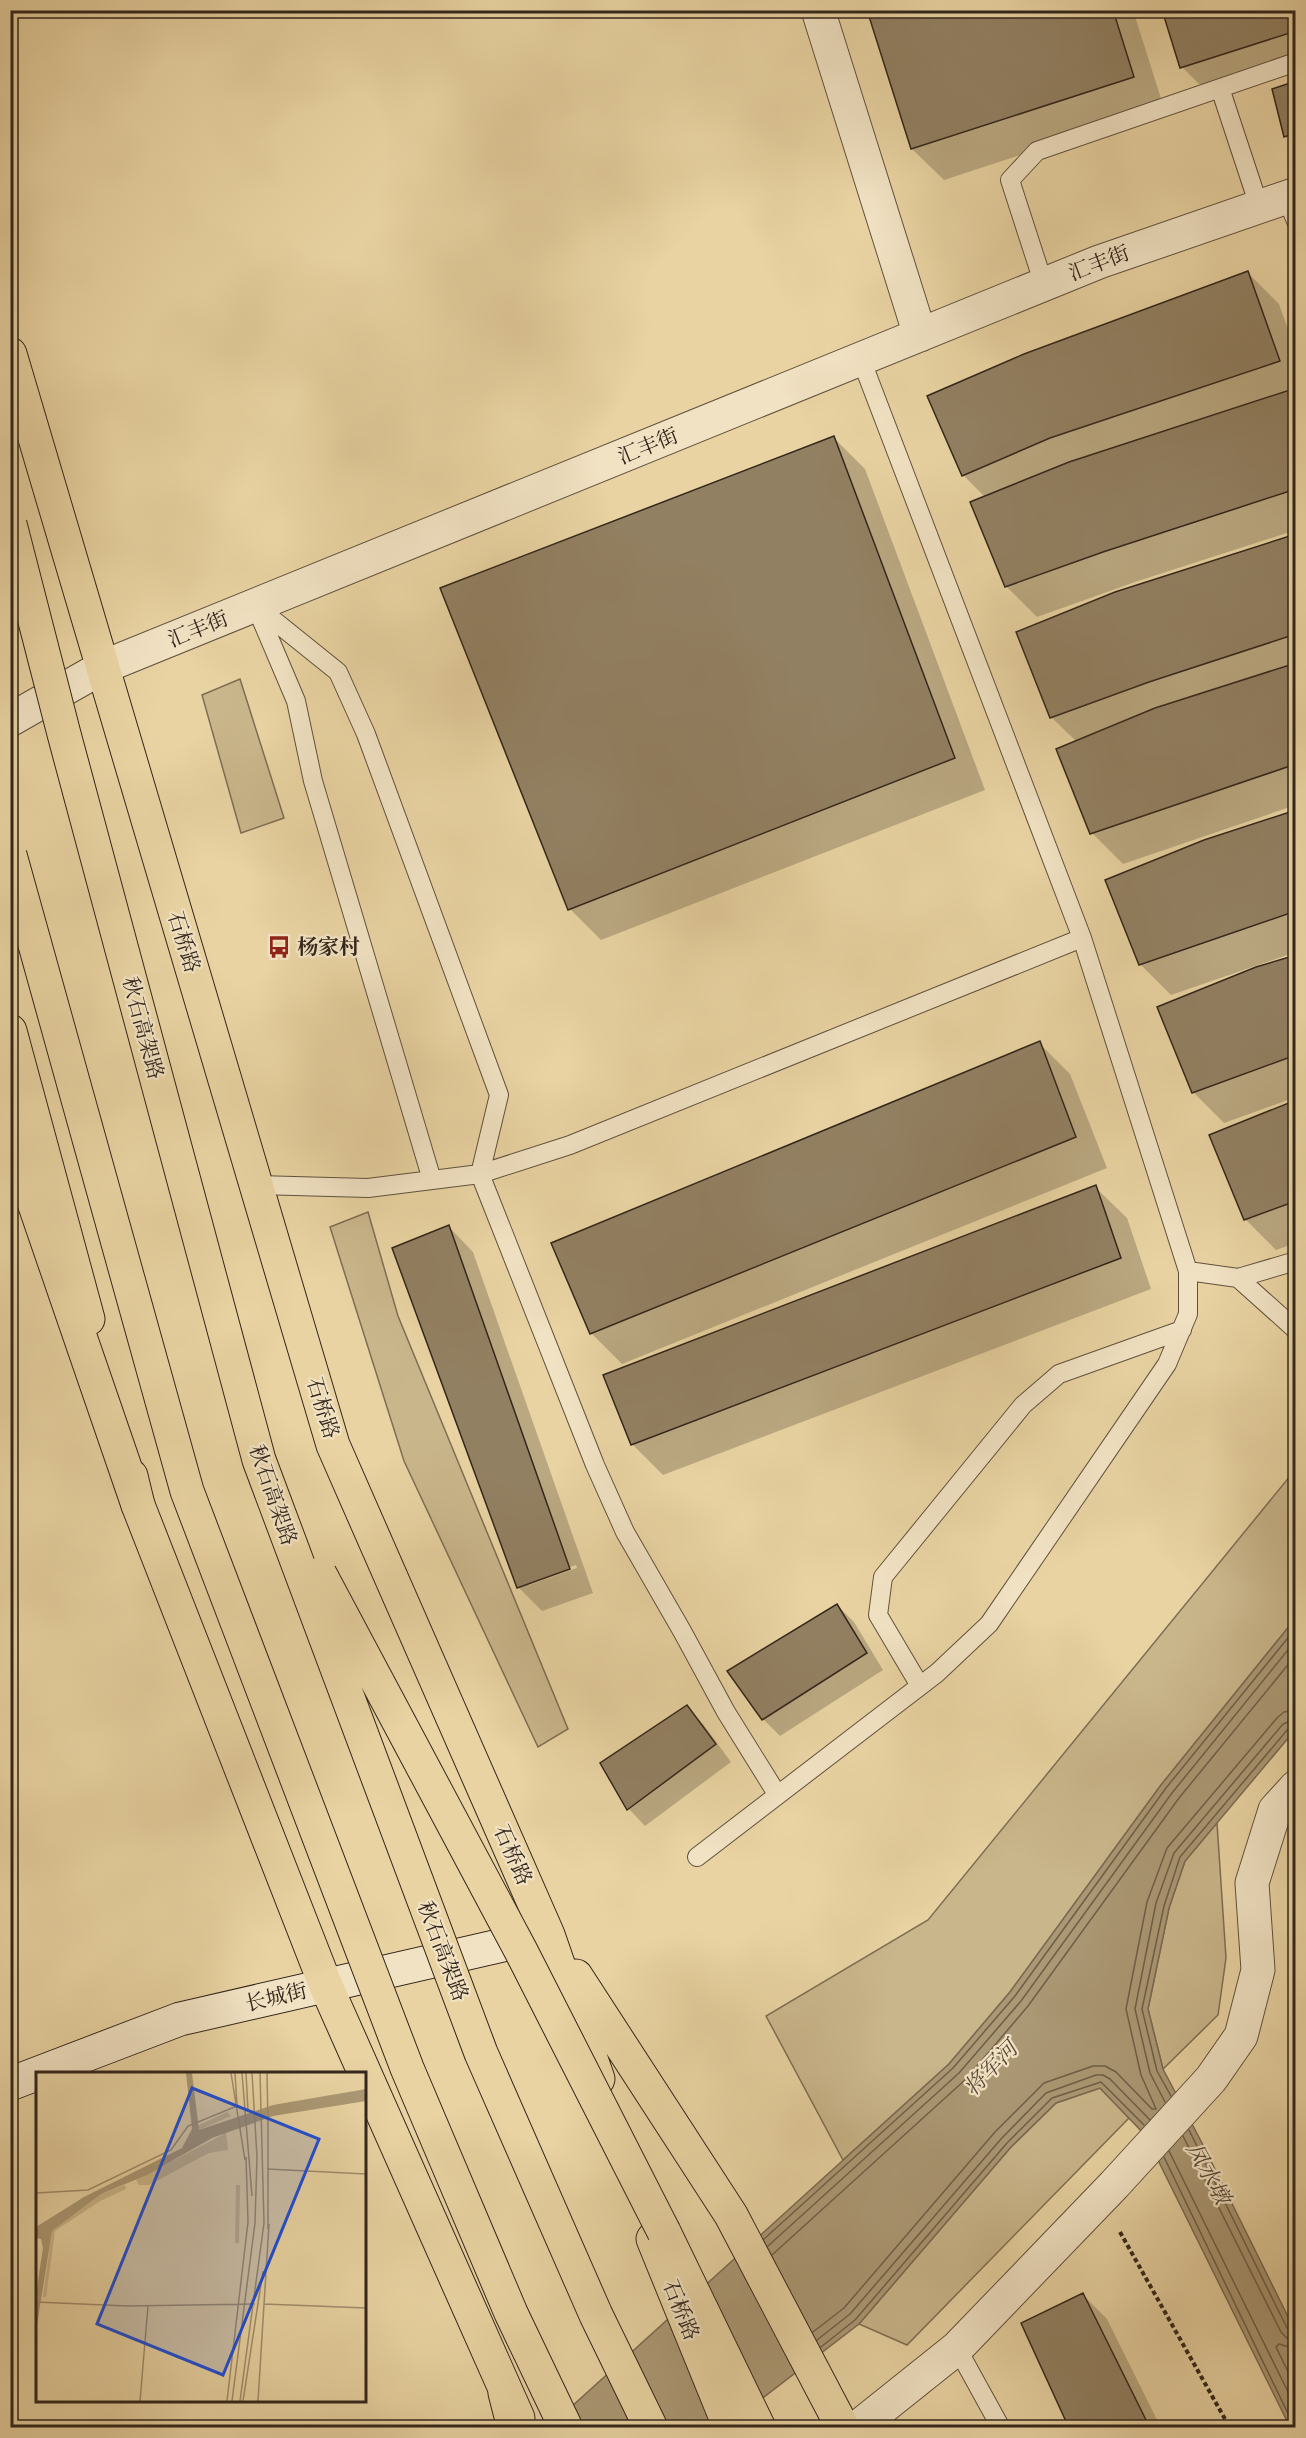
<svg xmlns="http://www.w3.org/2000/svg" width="1306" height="2438" viewBox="0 0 1306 2438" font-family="Alegreya,'Noto Serif SC',serif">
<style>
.green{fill:#cab68b;stroke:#7e6e54;stroke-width:1.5}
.water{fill:#ab9874;stroke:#7b6a51;stroke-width:1.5}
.shadow{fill:#0003;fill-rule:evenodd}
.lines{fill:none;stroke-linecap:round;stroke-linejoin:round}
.shore{stroke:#6f5f48;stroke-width:1.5}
.building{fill:#928062;stroke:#33261c;stroke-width:1.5}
.lane-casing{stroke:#60513e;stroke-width:20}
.street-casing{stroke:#60513e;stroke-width:35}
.secondary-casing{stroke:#33261c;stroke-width:35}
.primary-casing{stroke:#33261c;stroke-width:35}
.highway-casing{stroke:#33261c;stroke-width:35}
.path{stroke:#33261c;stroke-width:4;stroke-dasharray:4.5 3;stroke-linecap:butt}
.lane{stroke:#f1e2c3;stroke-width:18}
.street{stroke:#f1e2c3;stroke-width:33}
.secondary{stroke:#f1e2c3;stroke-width:33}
.primary{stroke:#e9d3a2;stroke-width:33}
.highway{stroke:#e9d3a2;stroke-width:33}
.highway-bridge-casing{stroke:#33261c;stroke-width:35;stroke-linecap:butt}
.highway-bridge{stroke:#e9d3a2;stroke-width:33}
.labels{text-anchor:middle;stroke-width:4.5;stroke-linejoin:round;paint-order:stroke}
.street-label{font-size:21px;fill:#33261c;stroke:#f1e2c3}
.poi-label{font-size:21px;font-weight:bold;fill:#33261c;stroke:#f1e2c3;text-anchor:start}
.water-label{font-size:22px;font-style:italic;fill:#574836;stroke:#f1e2c3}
.inset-road{fill:none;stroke:#a08e6c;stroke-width:1.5}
.view{fill:#1d4ed8;fill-opacity:0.15;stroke:#1d4ed8;stroke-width:3}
.inset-edge{fill:none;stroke:#33261c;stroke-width:3}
</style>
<rect width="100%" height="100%" fill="#e9d3a2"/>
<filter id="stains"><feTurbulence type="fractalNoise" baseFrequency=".00333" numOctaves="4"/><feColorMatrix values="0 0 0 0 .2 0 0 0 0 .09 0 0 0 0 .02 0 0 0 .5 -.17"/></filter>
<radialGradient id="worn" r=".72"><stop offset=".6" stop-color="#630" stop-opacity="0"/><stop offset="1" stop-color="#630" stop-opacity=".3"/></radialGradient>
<path class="green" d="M240,679L284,818L241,833L202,695Z
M368,1212L398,1316L568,1729L538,1747L404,1461L330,1227Z
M1295,1470V1619L1161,1785L1010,1992L949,2064L843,2160L766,2016L928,1920Z
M1217,1823L1226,1958L1218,2015L1163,2069L1148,2009L1169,1908L1185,1861Z
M1100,2088L1129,2118L907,2345L859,2324L1011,2147L1056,2103Z"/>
<path class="water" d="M1295,1619V1730L1185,1861L1169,1908L1148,2009L1163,2069L1202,2143L1295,2331V2427H1290L1146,2136L1100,2088L1056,2103L1011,2147L859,2324L725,2427L548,2428L949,2064L1010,1992L1161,1785Z"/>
<path class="shadow" d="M868,10H1133L1164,108L944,180L912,149Z
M1296,10V72L1213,98L1182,67Z
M1296,83V146L1285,136Z
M1247,272L1279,304L1296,352V530L1135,582L1037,617L1006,586L986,498L963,475Z
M833,437L865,469L985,790L601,940L570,909Z
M1296,535V805L1123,864L1092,833L1077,742L1051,717Z
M1296,812V952L1171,995L1140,964Z
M1296,956V1097L1224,1123L1193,1092Z
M1039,1043L1070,1074L1107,1168L622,1364L591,1333Z
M1296,1102V1243L1276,1250L1245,1219Z
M1095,1187L1127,1218L1151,1289L663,1475L632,1444Z
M449,1227L473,1252L593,1593L542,1611L518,1587ZM576,1565L577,1568L529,1585V1582Z
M837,1605L854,1622L883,1670L780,1736L763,1719L729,1671Z
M687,1707L703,1724L731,1762L645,1826L629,1809L602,1763Z
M1083,2295L1107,2319L1161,2428H1071Z"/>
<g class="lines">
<path class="shore" d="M1171,2096L1157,2071L1142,2009L1164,1906L1180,1857L1288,1729L1296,1727
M1165,2102L1150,2073L1135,2009L1156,1903L1174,1853L1283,1724L1296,1719
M1189,2130L1287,2328L1296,2332
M1183,2136L1281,2332L1287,2338L1296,2340
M1169,2151L1296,2408
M1164,2157L1295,2428
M764,2239L953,2068L1015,1996L1166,1788L1296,1628
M768,2246L959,2073L1021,2001L1172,1793L1296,1640
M772,2255L966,2079L1028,2006L1179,1798L1296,1655
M813,2332L844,2308L995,2132L1044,2083L1093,2066H1105L1116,2072L1152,2109H1156L1141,2075L1126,2009L1147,1902L1167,1848L1277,1718L1284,1712L1296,1710
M817,2340L850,2314L1001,2139L1046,2093L1096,2075H1103L1110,2079L1150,2120
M821,2347L855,2320L1007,2143L1052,2098L1101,2082L1144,2125
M1296,2349L1279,2344L1276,2347L1296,2388"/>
</g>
<path class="building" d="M867,10H1113L1134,77L911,149Z
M1162,10H1296V31L1180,68Z
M1296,81V133L1284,137L1272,89Z
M1248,271L1280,361L1050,438L962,476L927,396L1024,354Z
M1296,388V489L1103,552L1005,587L970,502L1069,462Z
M834,436L955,758L568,910L440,588Z
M1296,534V634L1149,682L1050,718L1016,632L1115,592Z
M1296,663V764L1090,834L1056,749L1155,708Z
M1296,810V911L1139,965L1105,880L1204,840Z
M1296,955V1055L1192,1093L1157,1007L1256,967Z
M1040,1041L1076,1137L590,1334L551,1243Z
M1296,1100V1201L1244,1220L1209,1135Z
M1096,1185L1121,1258L631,1445L603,1375Z
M449,1225L570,1569L517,1588L392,1248Z
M837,1604L867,1653L762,1720L727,1671Z
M687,1705L716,1744L627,1810L600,1763Z
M1083,2293L1150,2428H1069L1021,2323Z"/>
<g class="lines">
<g class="lane-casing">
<path id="lane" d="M1220,88L1259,206
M1286,197L1296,221
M1044,285L1010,180L1037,151L1296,62
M256,606L338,672L366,734L499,1095L480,1174L595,1465L625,1532L682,1631L726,1712L777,1794
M256,607L296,701L313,781L432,1180
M257,1185L368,1188L480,1174L570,1145L1082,938
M1188,1271L1238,1278L1296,1330
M1238,1278L1296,1261
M920,1686L878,1615L883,1577L1023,1405L1059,1374L1182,1330
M697,1857L937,1673L989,1624L1167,1364L1188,1314V1271L1082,938L861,359
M957,2348L1001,2428"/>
</g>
<g class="street-casing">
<path id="street" d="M818,10L920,335
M10,720L103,667L1099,262L1296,194
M857,2428L957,2348L1114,2185L1211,2079L1241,2036L1258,1970L1252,1883L1275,1810L1296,1787"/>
</g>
<g class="secondary-casing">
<path id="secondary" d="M10,2084L180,2019L542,1936"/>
</g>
<g class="primary-casing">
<path id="primary" d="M10,354L333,1445L548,1935L598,2079
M10,1031L88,1319
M131,1476L138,1505L326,1986L518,2418
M576,1976L731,2215L843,2428
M653,2239L730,2428"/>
</g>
<g class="highway-casing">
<path id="highway" d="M10,1133L138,1505
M664,2232L759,2428
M505,2393L514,2428"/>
</g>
<path class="path" d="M1120,2232L1230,2428"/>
<use href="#lane" class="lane"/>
<use href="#street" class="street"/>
<use href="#secondary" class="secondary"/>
<use href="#primary" class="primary"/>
<use href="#highway" class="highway"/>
<g class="highway-bridge-casing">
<path id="highway-bridge" d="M10,524L64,734L259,1460L481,2053L596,2315L651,2428
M10,855L187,1491L407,2068L511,2313L566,2428
M320,1574L521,1951L664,2232"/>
</g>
<use href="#highway-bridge" class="highway-bridge"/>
</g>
<defs>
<g id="bus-bare" transform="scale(1.8)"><path d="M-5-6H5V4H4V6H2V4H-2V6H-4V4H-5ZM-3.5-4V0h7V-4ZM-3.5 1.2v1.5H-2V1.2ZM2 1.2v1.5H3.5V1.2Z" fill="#8f2418" stroke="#f1e2c3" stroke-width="2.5" paint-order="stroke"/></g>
</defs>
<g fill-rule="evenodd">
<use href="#bus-bare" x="279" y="947"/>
</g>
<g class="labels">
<g class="street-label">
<text transform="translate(1099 263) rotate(-21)" y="7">汇丰街</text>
<text transform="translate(648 446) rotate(-22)" y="7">汇丰街</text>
<text transform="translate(198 629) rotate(-22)" y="7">汇丰街</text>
<text transform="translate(184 942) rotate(73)" y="7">石桥路</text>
<text transform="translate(143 1028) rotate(75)" y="7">秋石高架路</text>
<text transform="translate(323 1408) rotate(73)" y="7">石桥路</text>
<text transform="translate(273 1495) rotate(71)" y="7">秋石高架路</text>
<text transform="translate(513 1855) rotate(66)" y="7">石桥路</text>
<text transform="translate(443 1951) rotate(69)" y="7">秋石高架路</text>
<text transform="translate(276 1997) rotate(-13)" y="7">长城街</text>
<text transform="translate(681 2310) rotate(68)" y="7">石桥路</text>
</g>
<g class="poi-label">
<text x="297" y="954">杨家村</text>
</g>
<g class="water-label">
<text transform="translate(990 2068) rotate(-46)" y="8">将军河</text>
<text transform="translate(1209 2173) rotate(61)" y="8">凤水墩</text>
</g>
</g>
<g transform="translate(36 2072)">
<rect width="330" height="330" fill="#e9d3a2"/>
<path d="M191,40L195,44L163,58L161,54ZM190,61L192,78L173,81L113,113H103L100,108ZM89,113L90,117L64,129L19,159L10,225H7L16,159L65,122ZM200,113H204L203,171H199Z" fill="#cab68b"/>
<path d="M150,1H156L163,58L237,33L330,17V29L237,44L176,66L111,103L65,122L16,159L0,259V222L7,176L5,167L0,166V155L48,125L146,76L156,57Z" fill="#ab9874"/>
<path class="inset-road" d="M195,1L209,88M199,1L201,34M206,1L216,124M210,1L212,39M231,1L232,52M232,50V157M231,97L330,102M0,121L52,118L135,78L152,54L201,34M0,230L91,234L219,232M228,232L330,236M104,329L112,234M191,329L212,150L210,85M196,329L219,151L221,85L216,1M204,329L228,151L224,1M207,329L227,199M222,329L233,152"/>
<path class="view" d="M156,16L283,67L187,303L61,252Z"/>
<rect width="330" height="330" class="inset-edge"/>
</g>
<rect width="1306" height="2438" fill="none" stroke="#e9d3a2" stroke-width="36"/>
<rect x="12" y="12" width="1282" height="2414" fill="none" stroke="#33261c" stroke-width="3"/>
<rect x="18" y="18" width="1270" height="2402" fill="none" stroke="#33261c" stroke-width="1.5"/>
<rect width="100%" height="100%" filter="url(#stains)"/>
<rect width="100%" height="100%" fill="url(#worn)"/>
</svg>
